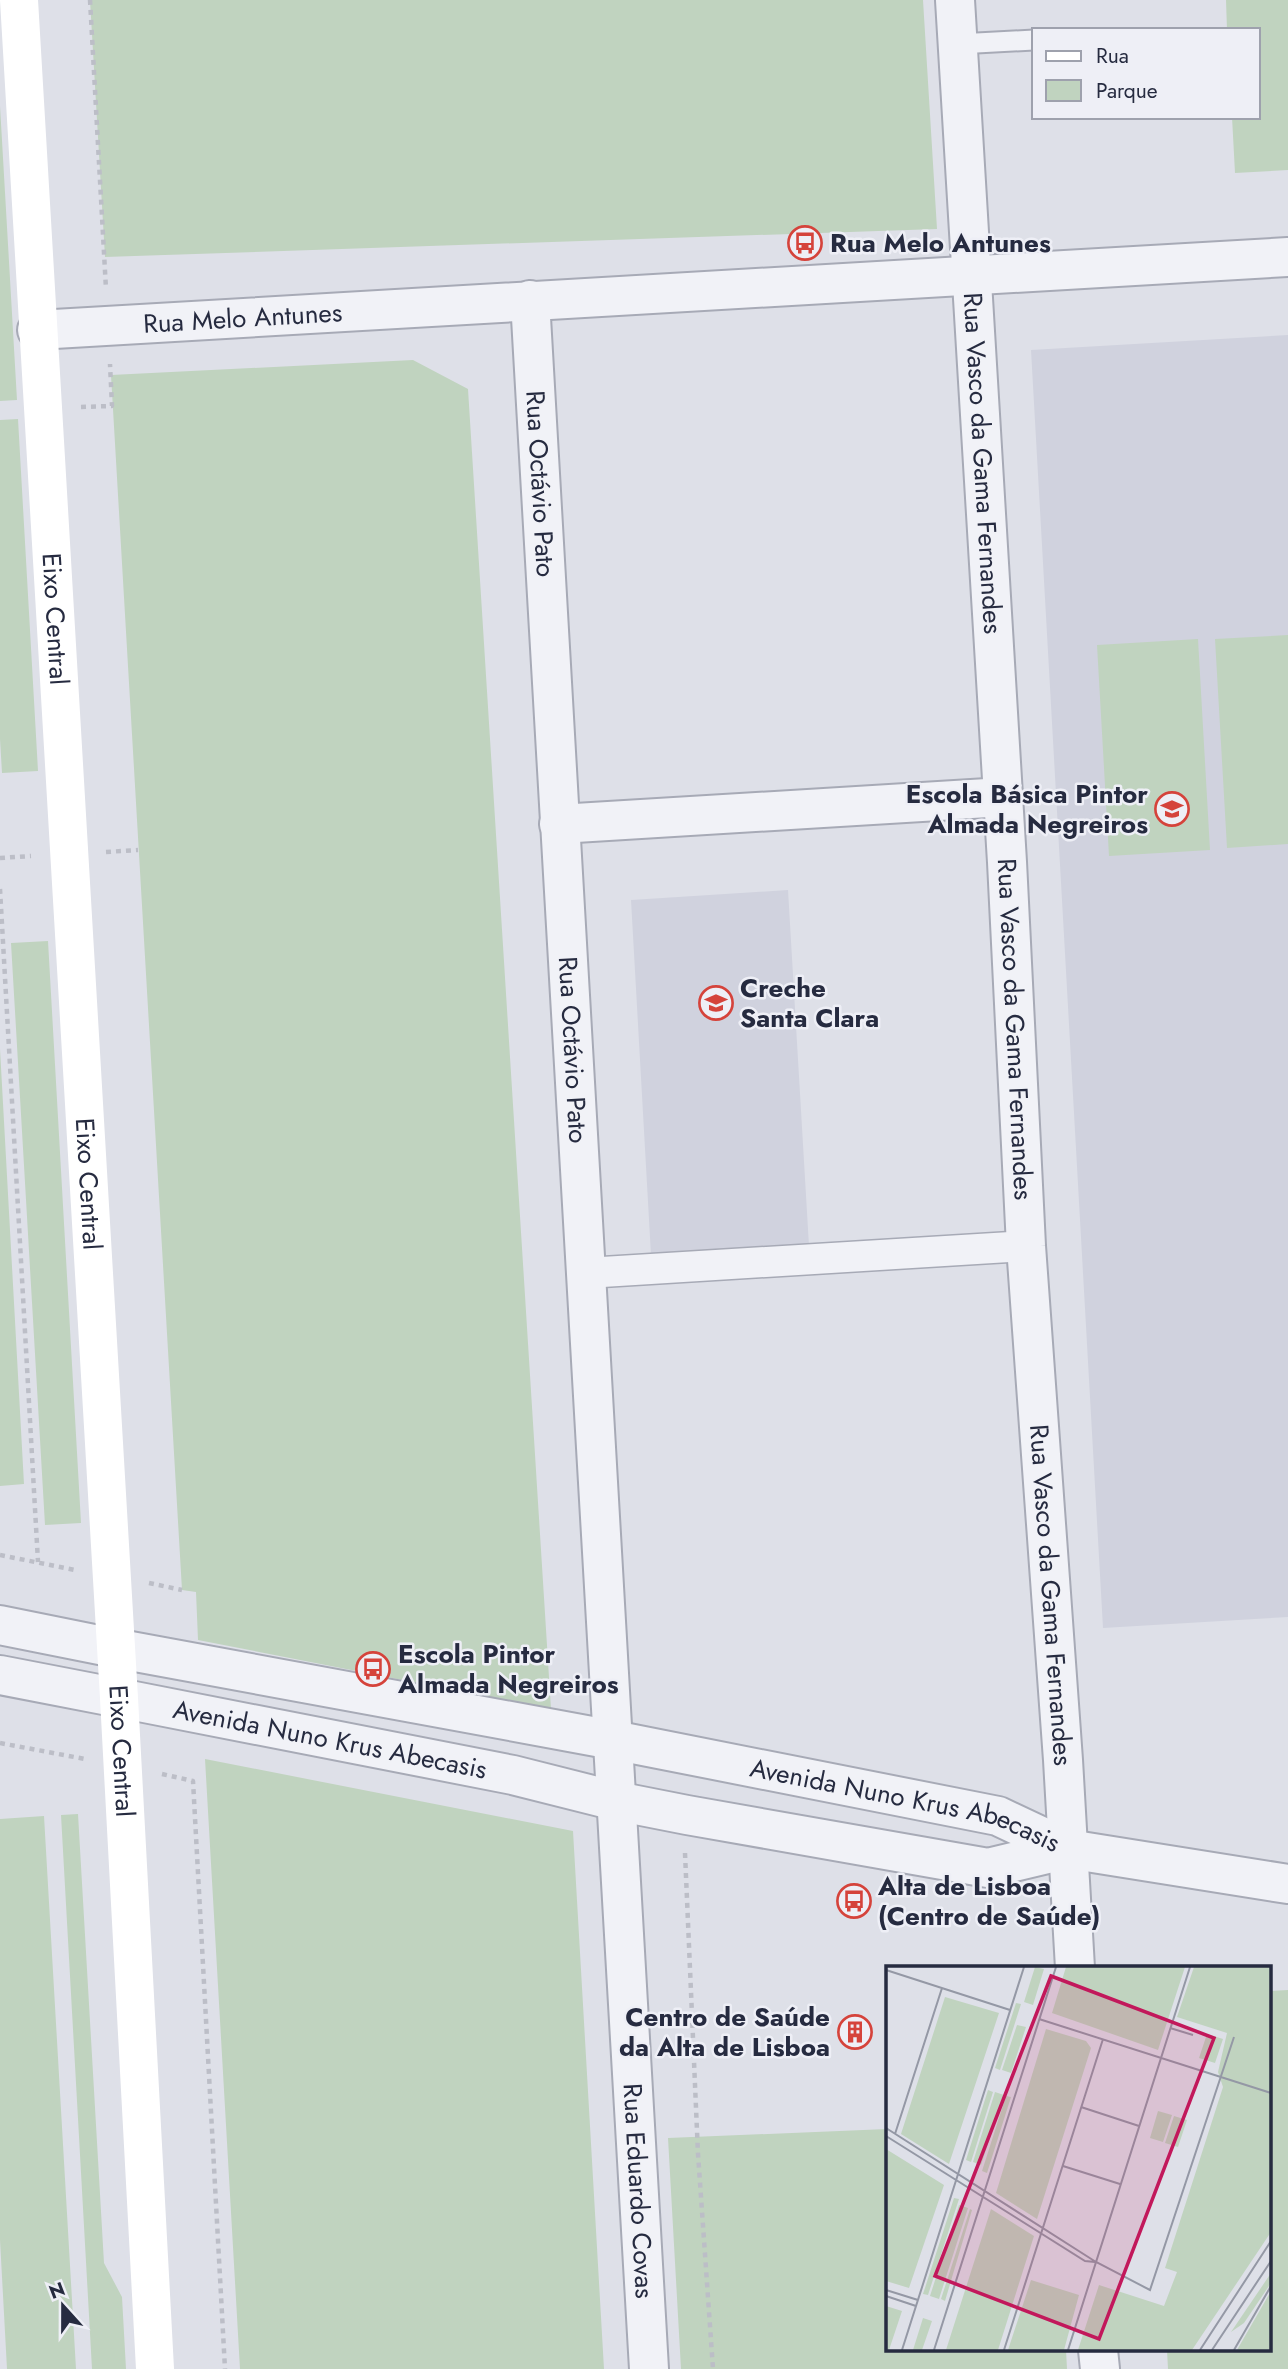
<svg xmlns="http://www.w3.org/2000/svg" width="1288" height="2369" viewBox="0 0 1288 2369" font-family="Jost,sans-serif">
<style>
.built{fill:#d0d2de}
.green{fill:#c0d3bf}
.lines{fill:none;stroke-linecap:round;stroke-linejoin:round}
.service-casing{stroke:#a7aab6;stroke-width:23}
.pedestrian-casing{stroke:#a7aab6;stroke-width:33}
.minor-casing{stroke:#a7aab6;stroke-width:42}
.tertiary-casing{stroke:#a7aab6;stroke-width:42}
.path{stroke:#bcbec7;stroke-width:4.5;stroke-dasharray:5 5;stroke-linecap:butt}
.service{stroke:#f1f2f7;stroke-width:19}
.pedestrian{stroke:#f1f2f7;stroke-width:30}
.minor{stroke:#f1f2f7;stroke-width:38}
.tertiary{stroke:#f1f2f7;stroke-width:38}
.secondary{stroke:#fff;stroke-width:38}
.labels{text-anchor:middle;stroke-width:5;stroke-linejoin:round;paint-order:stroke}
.poi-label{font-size:26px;font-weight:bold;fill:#262b40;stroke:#eeeff6;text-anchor:start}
.street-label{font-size:26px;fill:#262b40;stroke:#eeeff6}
.inset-road{fill:none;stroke:#9498a5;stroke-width:2}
.view{fill:#c2185b;fill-opacity:0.15;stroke:#c2185b;stroke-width:3.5}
.inset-edge{fill:none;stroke:#262b40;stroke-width:3.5}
</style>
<rect width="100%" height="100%" fill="#dee0e8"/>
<path class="built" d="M1288,335V1617L1103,1628L1031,350Z
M788,890L809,1246L651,1255L631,900Z"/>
<path class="green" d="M90,0H923L937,229L105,257Z
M1226,0H1288V170L1235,173L1232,117H1258V30H1227Z
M0,106L17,400L0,401Z
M413,360L468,389L551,1709L198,1640L196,1592L182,1590L111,375Z
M18,419L38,771L2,773L0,739V420Z
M1288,635V844L1227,848L1215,639Z
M1198,639L1210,850L1109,856L1097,645Z
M48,941L81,1523L45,1525L11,943Z
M0,1049L24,1484L0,1486Z
M205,1759L573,1831L604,2369H240Z
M78,1814L104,2263L122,2297L126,2369H92L61,1815Z
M44,1816L76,2369H7L0,2240V1819Z
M1288,1990V2369H1168L1167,2350H1269V1991Z
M887,2129V2350H1066L1067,2369H681L668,2138Z"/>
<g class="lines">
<g class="service-casing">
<path id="service" d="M958,44L1034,40"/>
</g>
<g class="pedestrian-casing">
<path id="pedestrian" d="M586,1273L1026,1246"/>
</g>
<g class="minor-casing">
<g id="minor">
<path id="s1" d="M955,0L1007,862L1026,1246L1063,1760L1075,1968"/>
<path id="s2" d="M530,300L649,2369"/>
<path id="s3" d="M37,330L1288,257"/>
<path d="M559,824L1004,797"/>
<path id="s4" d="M114,1648L613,1740L998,1816L1068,1849L1288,1884"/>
<path id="s5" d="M119,1698L513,1775L616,1801L687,1815L988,1868L1068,1849"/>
<path d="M1098,2350L1100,2369"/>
</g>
</g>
<g class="tertiary-casing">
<path id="tertiary" d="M0,1625L114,1648
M0,1675L119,1698"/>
</g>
<path class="path" d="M90,0L106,289
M81,407L112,406L110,364
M106,852L138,850
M0,858L31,856
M0,889L38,1562
M0,1555L75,1570
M149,1583L182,1590
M0,1743L85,1759
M162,1774L193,1781L225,2369
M685,1853L698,2154L713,2369"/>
<use href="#service" class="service"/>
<use href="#pedestrian" class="pedestrian"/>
<use href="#minor" class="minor"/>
<use href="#tertiary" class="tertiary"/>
<path class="secondary" id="s6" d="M19,0L119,1698L155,2369"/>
</g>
<defs>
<g id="bus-ring" transform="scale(1.75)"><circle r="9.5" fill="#eeeff6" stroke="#d5433b" stroke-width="1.5"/><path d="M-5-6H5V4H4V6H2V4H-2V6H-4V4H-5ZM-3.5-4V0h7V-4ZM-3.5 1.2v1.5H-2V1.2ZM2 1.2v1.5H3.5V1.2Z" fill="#d5433b"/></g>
<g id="school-ring" transform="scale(1.75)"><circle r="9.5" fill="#eeeff6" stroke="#d5433b" stroke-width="1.5"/><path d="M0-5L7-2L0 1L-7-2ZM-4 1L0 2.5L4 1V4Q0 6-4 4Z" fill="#d5433b"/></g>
<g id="building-ring" transform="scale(1.75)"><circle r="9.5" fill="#eeeff6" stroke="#d5433b" stroke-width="1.5"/><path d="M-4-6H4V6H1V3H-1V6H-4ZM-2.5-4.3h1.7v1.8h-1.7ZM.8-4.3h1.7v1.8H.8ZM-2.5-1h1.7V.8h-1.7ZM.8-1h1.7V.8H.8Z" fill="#d5433b"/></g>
</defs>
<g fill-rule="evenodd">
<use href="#bus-ring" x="805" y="243"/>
<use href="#school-ring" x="1172" y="809"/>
<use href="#school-ring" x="716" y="1003"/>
<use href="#bus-ring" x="373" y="1669"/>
<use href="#bus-ring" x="854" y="1901"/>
<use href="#building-ring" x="855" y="2032"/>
</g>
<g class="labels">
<g class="poi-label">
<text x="830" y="252">Rua Melo Antunes</text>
<text x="1148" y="803" text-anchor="end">Escola Básica Pintor<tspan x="1148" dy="30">Almada Negreiros</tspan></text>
<text x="740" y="997">Creche<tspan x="740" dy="30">Santa Clara</tspan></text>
<text x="398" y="1663">Escola Pintor<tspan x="398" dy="30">Almada Negreiros</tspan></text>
<text x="878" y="1895">Alta de Lisboa<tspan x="878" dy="30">(Centro de Saúde)</tspan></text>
<text x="830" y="2026" text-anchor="end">Centro de Saúde<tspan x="830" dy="30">da Alta de Lisboa</tspan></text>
</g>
<g class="street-label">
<text dy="9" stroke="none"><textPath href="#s3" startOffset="206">Rua Melo Antunes</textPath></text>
<text dy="9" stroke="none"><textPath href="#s1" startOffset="464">Rua Vasco da Gama Fernandes</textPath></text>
<text dy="9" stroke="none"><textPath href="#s2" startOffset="184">Rua Octávio Pato</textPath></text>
<text dy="9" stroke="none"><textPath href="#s6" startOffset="620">Eixo Central</textPath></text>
<text dy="9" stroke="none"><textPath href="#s1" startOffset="1031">Rua Vasco da Gama Fernandes</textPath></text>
<text dy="9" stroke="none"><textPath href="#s2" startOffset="751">Rua Octávio Pato</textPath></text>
<text dy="9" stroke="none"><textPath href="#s6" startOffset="1186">Eixo Central</textPath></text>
<text dy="9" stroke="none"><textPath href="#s1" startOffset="1598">Rua Vasco da Gama Fernandes</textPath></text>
<text dy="9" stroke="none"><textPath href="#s5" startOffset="215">Avenida Nuno Krus Abecasis</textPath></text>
<text dy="9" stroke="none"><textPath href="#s6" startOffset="1754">Eixo Central</textPath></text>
<text dy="9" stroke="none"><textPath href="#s4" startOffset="807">Avenida Nuno Krus Abecasis</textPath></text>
<text dy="9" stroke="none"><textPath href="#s2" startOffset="1894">Rua Eduardo Covas</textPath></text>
</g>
</g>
<g transform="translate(886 1966)">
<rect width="385" height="385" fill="#dee0e8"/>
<path d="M149,1L158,3L147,39L138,36ZM180,1H299L272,84L166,47ZM308,1H385V266L306,384H192L213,319L278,340L291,306L279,302L337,121L332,106L341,67L291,51ZM59,31L113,47L63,198L15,168ZM130,37L135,38L114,104L109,102ZM131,59L140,61L125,107L116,104ZM160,63L200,75L205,82L151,253L110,227ZM321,68L337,73L329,97L313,92ZM102,124L107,126L85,196L80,194ZM109,126L118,129L95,199L87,196ZM120,130L125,131L101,207L96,205ZM272,145L286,149L277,176L264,172ZM288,150L301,154L292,181L279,177ZM0,183L58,219L23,322L0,315ZM68,232L73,233L42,329L37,328ZM73,239L82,242L53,333L44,330ZM84,243L86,244L59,335L55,333ZM105,243L148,270L112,384H60ZM385,307V317L358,357L345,366ZM145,314L193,329L178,384H122ZM385,325V384H351ZM0,340L16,345L3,384H0ZM37,352L46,355L36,384H27Z" fill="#c0d3bf"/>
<path class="inset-road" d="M0,4L124,44M153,53L385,127M284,62L307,69M195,141L253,160M0,162L210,296L264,324L348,71M9,168L56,22M0,170L199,295L209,296M177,200L234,218M0,324L32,334M0,330L30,340M16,384L138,1M48,384L170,1M118,384L217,73M182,384L304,1M314,384L385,275M326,384L385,295M348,384L385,320"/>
<path class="view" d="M165,10L328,72L213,373L49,310Z"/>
<rect width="385" height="385" class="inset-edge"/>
</g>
<rect x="1032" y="28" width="228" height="91" fill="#eeeff6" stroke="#9ea1ad" stroke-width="2"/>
<rect x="1046" y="51" width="35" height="10" fill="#ffffff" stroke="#9ea1ad" stroke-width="2"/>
<text x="1096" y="63" font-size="21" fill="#262b40">Rua</text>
<rect x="1046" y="80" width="35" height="21" fill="#c0d3bf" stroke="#9ea1ad" stroke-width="2"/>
<text x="1096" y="98" font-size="21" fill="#262b40">Parque</text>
<g transform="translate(63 2306) rotate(339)" stroke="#eeeff6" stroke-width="5" paint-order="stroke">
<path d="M0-5L12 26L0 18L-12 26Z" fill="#262b40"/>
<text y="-10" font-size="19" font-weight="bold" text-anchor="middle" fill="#262b40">N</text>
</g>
</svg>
